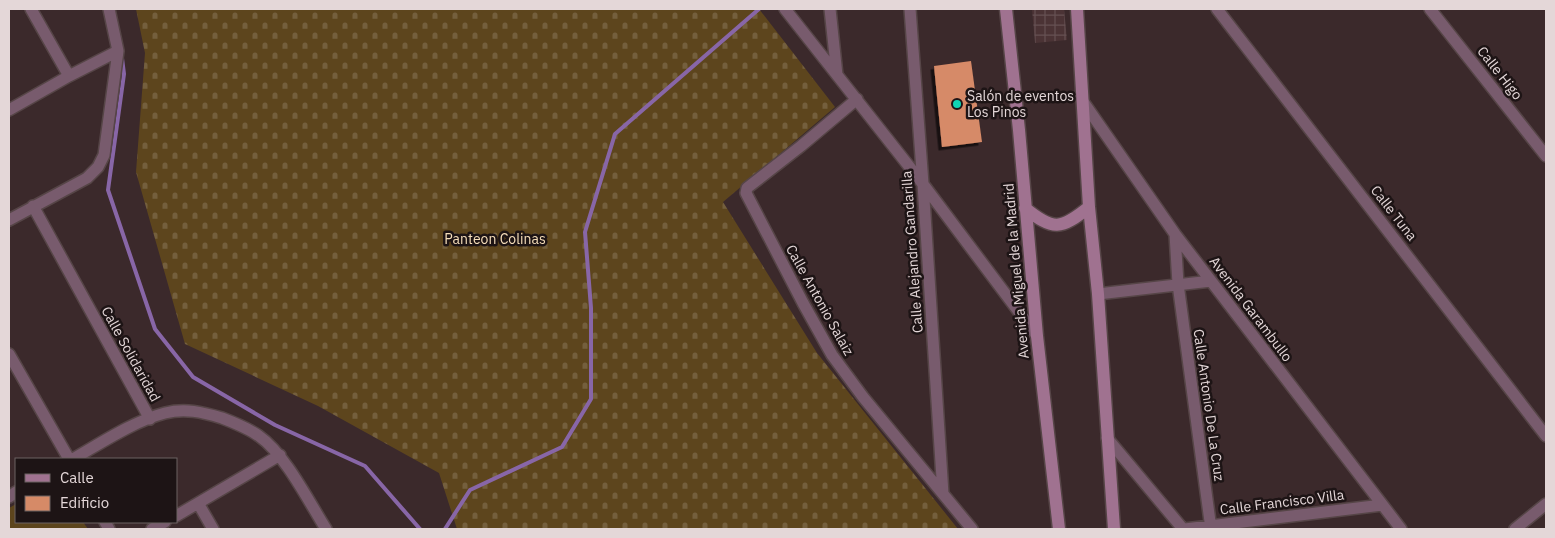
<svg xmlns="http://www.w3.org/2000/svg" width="1555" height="538" viewBox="0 0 1555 538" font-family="'IBM Plex Sans',sans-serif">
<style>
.industrial{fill:url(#industrial-grid)}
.green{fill:#5d451d}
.cemetery{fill:url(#cemetery-stones)}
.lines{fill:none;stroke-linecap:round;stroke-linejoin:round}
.stream{stroke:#8866a7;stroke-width:4}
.building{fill:#d68a67;filter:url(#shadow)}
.minor-casing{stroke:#564547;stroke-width:14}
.secondary-casing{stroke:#564547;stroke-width:15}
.minor{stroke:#785b6d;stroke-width:11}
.secondary{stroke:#a07290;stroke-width:12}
.poi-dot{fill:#10d5b4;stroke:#1d1415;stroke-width:2}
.labels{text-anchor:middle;stroke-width:5;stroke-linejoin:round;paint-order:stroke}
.street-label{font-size:14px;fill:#e4d7d8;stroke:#1d1415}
.poi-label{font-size:14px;fill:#e4d7d8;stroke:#1d1415;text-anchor:start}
.park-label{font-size:14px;fill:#f6deba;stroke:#1d1415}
</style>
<defs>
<pattern id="industrial-grid" width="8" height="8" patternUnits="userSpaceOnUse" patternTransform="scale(1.25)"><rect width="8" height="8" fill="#4b3335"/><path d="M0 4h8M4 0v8" fill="none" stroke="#655052"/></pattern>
<pattern id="cemetery-stones" width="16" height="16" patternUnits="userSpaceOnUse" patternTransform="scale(1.25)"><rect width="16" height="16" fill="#5d451d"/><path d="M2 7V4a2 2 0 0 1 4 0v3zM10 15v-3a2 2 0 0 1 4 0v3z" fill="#745f3d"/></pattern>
<filter id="shadow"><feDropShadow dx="-3.5" dy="3.5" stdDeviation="0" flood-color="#0009"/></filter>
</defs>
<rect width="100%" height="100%" fill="#3b292b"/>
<path class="industrial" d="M1032,9H1064L1067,40L1035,43Z"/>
<path class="green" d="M16,504V522H83L88,529H9V508Z"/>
<path class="cemetery" d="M136,9H759L835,107L723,202L817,353L958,529H457L439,473L318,406L185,344L136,172L145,53Z"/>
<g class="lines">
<path class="stream" d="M122,58L124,74L108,190L155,329L193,377L275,425L365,466L420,529
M445,529L470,490L562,447L591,399V308L585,232L615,134L759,9"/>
</g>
<path class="building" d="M971,61L982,142L942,147L934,66Z"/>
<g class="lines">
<g class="minor-casing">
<path id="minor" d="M31,9L69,76
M785,9L923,184L1037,336
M830,9L837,75
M910,9L923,184L943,494
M1217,9L1546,436
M1430,9L1546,156
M857,99L801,146L747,188L746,193L803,303L832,355L863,397L972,529
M1084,103L1175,234L1401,529
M9,110L69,76L118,51
M33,206L150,419
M9,220L87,178L98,167L104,155L118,51L109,9
M1175,234L1178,284L1211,529
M1098,294L1211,281
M9,354L69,459
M1107,438L1183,529
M73,459C101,443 134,421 165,413C185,408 202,412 222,418C235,423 248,428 259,436C285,454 309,502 326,529
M9,497L16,492
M198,503L213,529
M176,516L280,455
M105,522L109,529
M152,529L165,522
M1185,529L1382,505
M1515,529L1546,504"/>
</g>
<g class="secondary-casing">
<path id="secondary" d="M1006,9L1019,130L1037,336L1059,529
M1077,9L1089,207L1098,294L1114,529
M1025,208C1053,231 1061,230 1089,207"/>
</g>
<use href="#minor" class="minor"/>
<use href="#secondary" class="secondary"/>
</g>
<circle class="poi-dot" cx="957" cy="104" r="5"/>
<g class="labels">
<g class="street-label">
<text transform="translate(1500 73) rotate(52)" y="5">Calle Higo</text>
<text transform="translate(1394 213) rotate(52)" y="5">Calle Tuna</text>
<text transform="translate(912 252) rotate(-94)" y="5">Calle Alejandro Gandarilla</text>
<text transform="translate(1016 271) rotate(-95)" y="5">Avenida Miguel de la Madrid</text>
<text transform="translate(820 300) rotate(61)" y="5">Calle Antonio Salaiz</text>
<text transform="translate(1251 309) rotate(53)" y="5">Avenida Garambullo</text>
<text transform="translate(131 354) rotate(61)" y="5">Calle Solidaridad</text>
<text transform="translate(1209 405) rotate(82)" y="5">Calle Antonio De La Cruz</text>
<text transform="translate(1282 502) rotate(-7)" y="5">Calle Francisco Villa</text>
</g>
<g class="poi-label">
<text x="967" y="101">Salón de eventos<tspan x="967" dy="16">Los Pinos</tspan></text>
</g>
<g class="park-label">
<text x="495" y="244">Panteon Colinas</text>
</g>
</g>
<rect width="1555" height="538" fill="none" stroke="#e4d7d8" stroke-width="20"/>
<rect x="15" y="458" width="162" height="65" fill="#1d1415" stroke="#6d6263"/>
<rect x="25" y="474" width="25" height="8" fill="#a07290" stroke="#6d6263"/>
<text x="60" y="483" font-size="15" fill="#e4d7d8">Calle</text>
<rect x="25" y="496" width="25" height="15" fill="#d68a67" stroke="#6d6263"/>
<text x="60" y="508" font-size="15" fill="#e4d7d8">Edificio</text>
</svg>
